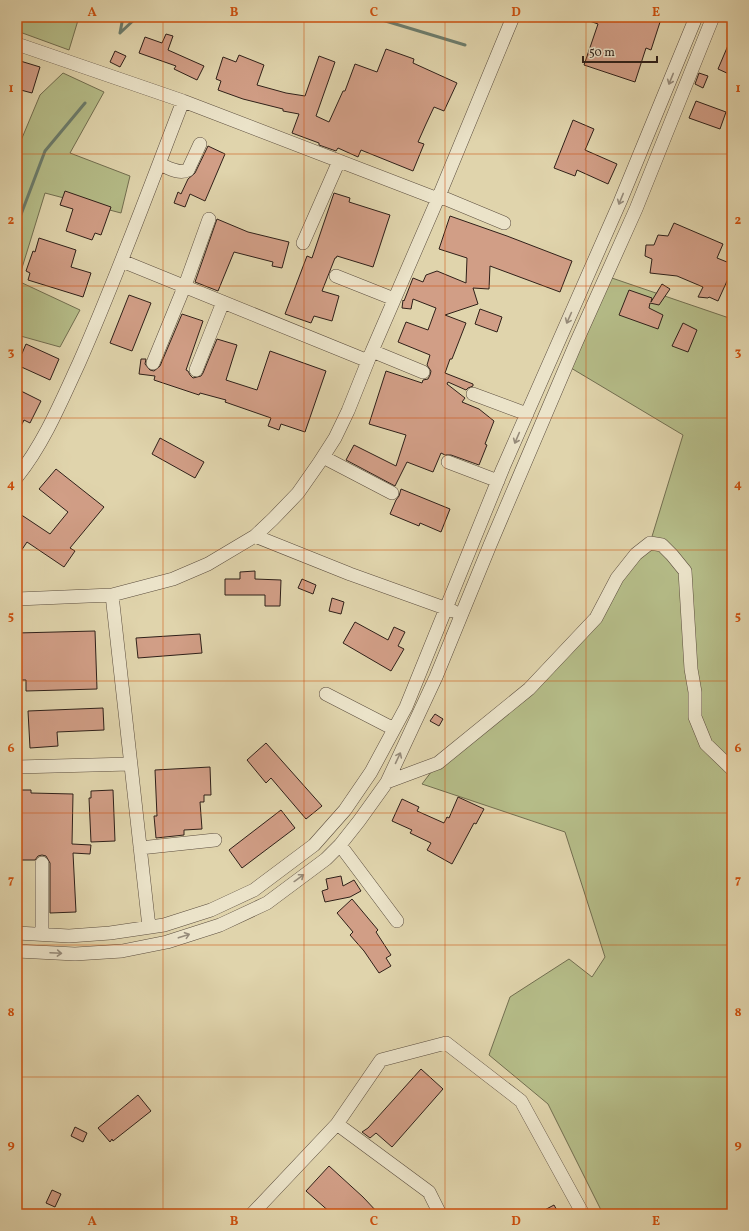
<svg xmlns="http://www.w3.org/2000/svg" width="749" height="1231" viewBox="0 0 749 1231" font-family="Vollkorn,serif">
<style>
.green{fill:#b5bc88;stroke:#726e50}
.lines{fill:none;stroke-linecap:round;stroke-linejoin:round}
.stream{stroke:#6c7c6c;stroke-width:3}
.building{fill:#d19e86;stroke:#2f2019}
.minor-casing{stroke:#5b4d3e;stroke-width:14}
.minor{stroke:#ebe3c9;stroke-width:13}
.oneway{stroke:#968b7a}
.grid{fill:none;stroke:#cc500e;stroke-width:1;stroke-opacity:0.55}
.neatline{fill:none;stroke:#cc500e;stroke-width:1.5}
.grid-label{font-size:13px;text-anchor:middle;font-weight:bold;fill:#cc500e}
</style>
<rect width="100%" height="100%" fill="#e0d4ac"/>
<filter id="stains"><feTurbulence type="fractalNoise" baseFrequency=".005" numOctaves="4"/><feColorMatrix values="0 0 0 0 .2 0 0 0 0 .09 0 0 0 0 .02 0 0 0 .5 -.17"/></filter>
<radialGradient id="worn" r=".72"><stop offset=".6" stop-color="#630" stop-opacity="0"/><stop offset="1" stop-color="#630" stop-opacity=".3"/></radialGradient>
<path class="green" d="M17,17H79L69,50L17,31Z
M63,73L104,92L70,153L130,176L121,213L45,193L18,281L80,310L60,347L17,335V150L40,95Z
M606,276L732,319V1214H603L548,1104L489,1055L510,997L569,959L592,977L605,957L565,832L422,784L438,763L529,689L650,543L683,435L566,365Z"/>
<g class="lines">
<path class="stream" d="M342,17L379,19L465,45
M120,33L137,17
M120,33L123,17
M17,225L45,151L85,103"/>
</g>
<path class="building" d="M581,17H655L661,19L651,50L646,48L635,82L584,65L598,24L581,18Z
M166,34L173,36L168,50L204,66L197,80L174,69L176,66L139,53L145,37L162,43Z
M732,36V65L729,74L718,69Z
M386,49L414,59L413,63L457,83L444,111L434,107L426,124L418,142L424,144L413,171L361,150L358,157L338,148L336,151L319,145V143L292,133L299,114L283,111V109L243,99L218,90L221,81L216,79L223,57L236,62L239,55L264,65L257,85L286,93L305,96L319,56L335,62L316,116L329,122L343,91H345L355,64L377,72Z
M115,51L126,56L120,67L110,62Z
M17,60L40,67L32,93L17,89Z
M699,73L708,76L703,88L695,84Z
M696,101L726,112L720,129L689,118Z
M573,120L594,129L585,150L617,164L608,184L577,170L575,176L554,168Z
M208,146L225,154L205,201L190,194L185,207L174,203L178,192L181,194L188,179L195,173Z
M65,191L111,207L101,235L95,233L92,240L66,231L73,209L60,205Z
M334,193L350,198L349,202L390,215L373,267L337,256L336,258H335L322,291L339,296L332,321L314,316L311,323L285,314L307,256L312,258Z
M450,216L507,236L572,261L560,292L490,266L489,289L473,288L478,304L445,315L466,323L452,359H450L445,373L473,384V386L468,388L466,390L448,382L447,384L465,398L462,402L479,409L494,421L485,444L487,445L479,465L451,455H445L441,453L433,472L407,462L395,486L346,460L354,445L396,466L406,435L369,424L386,371L422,383L423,380L428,379L430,375L431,371L427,365L430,355L398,342L406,322L428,330L436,308L413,299L411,309L402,308L403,300L404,301L413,278L423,282L426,275L437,271L466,283L467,258L439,249Z
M217,219L248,232L289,242L282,268L272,266L273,262L234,252L218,291L195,282Z
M674,223L723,244L717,258L732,264V270L718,301L709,297L708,298L698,297L703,287L677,276L650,273L652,259L645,256L646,245H654L658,235L668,236Z
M39,238L76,250L71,267L91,273L83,297L28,280L30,273L26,271L33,251L35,252Z
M662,284L670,289L659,305L650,303L649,308L663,315L658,329L619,315L629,290L652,298L651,302Z
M129,295L151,303L132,351L110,343Z
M480,309L502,317L497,332L475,324Z
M182,314L203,321L186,370L188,371L190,375L193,378L201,376L203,373L217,339L237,345L226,380L257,390L270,351L326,371L305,432L281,424L279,430L268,426L271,418L225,402L226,400L200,393L199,395L154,380L155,376L139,374L141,359H146L145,364L150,370L154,371L160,366Z
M683,323L697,330L688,352L672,346Z
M26,344L59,359L50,380L17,365Z
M17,389L41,401L30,423L24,420L17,434Z
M160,438L204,462L195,478L152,454Z
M56,469L104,507L70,548L75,551L64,567L27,542L17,557V519L20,514L50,534L68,512L39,489Z
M401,489L450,509L441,532L420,523L419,526L390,514L396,500L399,496Z
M255,571V579L281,580L280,606H265V595H225V579H240V572Z
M302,579L316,585L313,594L298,588Z
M332,598L344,602L341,614L329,611Z
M355,622L388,640L394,627L405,632L398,646L404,649L391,671L343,643Z
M95,631L97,689L26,691V680H17V633Z
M200,634L202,653L138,658L136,638Z
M103,708L104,730L57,732L58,746L30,748L28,711Z
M435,714L443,719L439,726L430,721Z
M266,743L322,806L306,819L271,778L266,783L247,760Z
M210,767L211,795H204V802H200L202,829L184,830V835L156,838L154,816H157L155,770Z
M21,790H31V793L73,794L72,844L91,845L90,854L73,853L76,912L50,913V863L46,856L42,855L38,856L35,860H21Z
M113,790L115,841L91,842L89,798H91V791Z
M458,797L484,809L476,824L474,823L452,864L427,850L431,843L410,833L412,830L392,821L402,799L419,807L417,811L444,823L447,817L449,818Z
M281,810L295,828L242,868L229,850Z
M341,876L343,886L354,880L361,891L350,897L325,902L322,891L328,889L326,879Z
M352,899L378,930L376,932L391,955L386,958L391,966L379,973L364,951L350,935L353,932L337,913Z
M421,1069L443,1089L392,1147L376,1133L370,1138L362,1132L368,1128Z
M138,1095L151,1111L113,1141L112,1139L110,1142L98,1128Z
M75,1127L87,1133L83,1142L71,1136Z
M329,1166L363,1197L379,1214H332L306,1191Z
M52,1190L61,1194L55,1207L46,1203Z
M554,1205L559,1214H537Z"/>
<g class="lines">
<g class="minor-casing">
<path id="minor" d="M17,44L183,101L438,199
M159,164C167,167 179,175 188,170L200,144
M439,196L504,223
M303,243L339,161
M122,261L368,361
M336,276L394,299
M372,351L423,372
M153,363L187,280L209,219
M196,370L223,302
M473,394L527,414
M323,457L392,493
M448,462L498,481
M17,477C44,443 61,402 79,363C117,277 149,189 183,101
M255,536L350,574L453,611
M112,595L149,927
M17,599L112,595L173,579L208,564L255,536L273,519L298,493L319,463L335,438L348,411L372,351L439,196L513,17
M326,694L394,729
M17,767L130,764
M387,782L438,763L529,689L596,618L617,578L636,554L650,543L662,545L672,555L685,571L691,669L695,692V717L706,744L732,769
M340,845L397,921
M140,848L215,840
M42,863V934
M17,933L69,936L110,933L164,925L211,910L254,890L314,845L345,810L371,772L406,707L503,468L620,202L696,17
M17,951L75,954L122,951L167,942L220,925L267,903L326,859L340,845L359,821L387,782L436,677L490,545L576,343L636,209L713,17
M337,1124L429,1192L440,1214
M252,1214L337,1124L381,1060L446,1043L521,1101L583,1214"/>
</g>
<use href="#minor" class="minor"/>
</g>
<defs><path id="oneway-shaft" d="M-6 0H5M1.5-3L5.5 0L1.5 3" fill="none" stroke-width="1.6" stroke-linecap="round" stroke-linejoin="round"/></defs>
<g class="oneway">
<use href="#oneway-shaft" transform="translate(671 79) rotate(112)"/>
<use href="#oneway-shaft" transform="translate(621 199) rotate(112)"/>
<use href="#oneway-shaft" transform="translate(569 318) rotate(114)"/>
<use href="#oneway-shaft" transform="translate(517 438) rotate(113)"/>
<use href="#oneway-shaft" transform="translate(398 758) rotate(-65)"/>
<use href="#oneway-shaft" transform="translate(299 878) rotate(-36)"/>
<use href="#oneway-shaft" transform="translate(184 936) rotate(-18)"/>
<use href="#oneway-shaft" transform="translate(56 953) rotate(3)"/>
</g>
<path class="grid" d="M163,17V1214M304,17V1214M445,17V1214M586,17V1214M17,154H732M17,286H732M17,418H732M17,550H732M17,681H732M17,813H732M17,945H732M17,1077H732"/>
<rect width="749" height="1231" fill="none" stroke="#e0d4ac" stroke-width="44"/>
<path d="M583 56v6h74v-6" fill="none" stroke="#2f2019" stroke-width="2"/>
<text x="589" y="56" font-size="12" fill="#2f2019" stroke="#ebe3c9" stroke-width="3" paint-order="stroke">50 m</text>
<rect x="22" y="22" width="705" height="1187" class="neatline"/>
<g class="grid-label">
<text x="92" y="16">A</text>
<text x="234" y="16">B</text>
<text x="374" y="16">C</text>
<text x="516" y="16">D</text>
<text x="656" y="16">E</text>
<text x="11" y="92">1</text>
<text x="738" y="92">1</text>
<text x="11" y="224">2</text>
<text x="738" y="224">2</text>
<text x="11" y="356">3</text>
<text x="738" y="356">3</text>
<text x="11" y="488">4</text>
<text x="738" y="488">4</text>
<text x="11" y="620">5</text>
<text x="738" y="620">5</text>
<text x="11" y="752">6</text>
<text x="738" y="752">6</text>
<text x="11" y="884">7</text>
<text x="738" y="884">7</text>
<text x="11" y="1016">8</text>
<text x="738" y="1016">8</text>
<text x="11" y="1148">9</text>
<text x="738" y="1148">9</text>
<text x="92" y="1225">A</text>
<text x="234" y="1225">B</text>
<text x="374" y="1225">C</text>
<text x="516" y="1225">D</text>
<text x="656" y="1225">E</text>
</g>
<rect width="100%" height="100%" filter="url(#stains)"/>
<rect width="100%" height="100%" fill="url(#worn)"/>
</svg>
